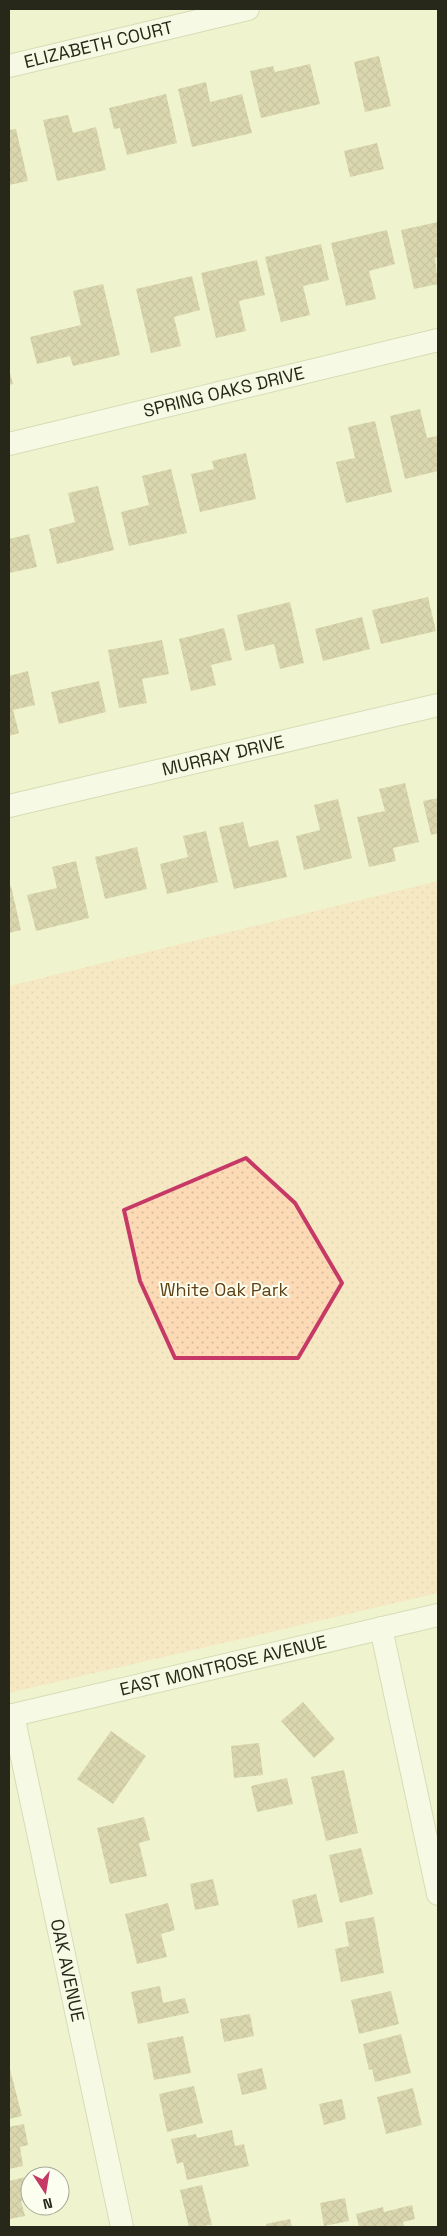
<svg xmlns="http://www.w3.org/2000/svg" width="447" height="2236" viewBox="0 0 447 2236" font-family="'Space Grotesk',sans-serif">
<style>
.park{fill:url(#park-dots)}
.building{fill:url(#building-cross-hatch)}
.lines{fill:none;stroke-linecap:round;stroke-linejoin:round}
.minor-casing{stroke:#bbbf9a;stroke-width:24}
.minor{stroke:#fff;stroke-width:22}
.marked{fill:none;stroke:#c63967;stroke-width:4;stroke-linejoin:round}
.labels{text-anchor:middle;stroke-width:4;stroke-linejoin:round;paint-order:stroke}
.street-label{font-size:18px;fill:#27281a;stroke:#fcfeef}
.park-label{font-size:18px;fill:#614115;stroke:#fcfeef}
</style>
<defs>
<pattern id="park-dots" width="8" height="8" patternUnits="userSpaceOnUse" patternTransform="scale(1.25)"><rect width="8" height="8" fill="#fcdab5"/><path d="M2 2h.1M6 6h.1" fill="none" stroke="#d8bb9b" stroke-width="1.8" stroke-linecap="round"/></pattern>
<pattern id="building-cross-hatch" width="8" height="8" patternUnits="userSpaceOnUse" patternTransform="scale(1.25)"><rect width="8" height="8" fill="#c0b185"/><path d="M0 0l8 8M0 8l8-8" fill="none" stroke="#9c906c"/></pattern>
</defs>
<rect width="100%" height="100%" fill="#eff4ce"/>
<path class="park" d="M438,881V1593L9,1693V986Z"/>
<path class="building" d="M379,56L391,106L365,112L354,62Z
M310,64L320,104L261,118L250,71L273,66L275,72Z
M206,82L210,102L242,94L252,133L192,147L178,89Z
M166,94L177,143L127,155L120,128L114,129L109,108Z
M68,115L73,133L96,127L106,170L57,181L43,120Z
M16,129L28,181L9,185V130Z
M377,143L384,169L350,177L344,151Z
M438,222V257L435,258L438,284L414,289L401,230Z
M387,230L395,264L369,271L376,299L346,306L331,243Z
M321,244L329,280L303,286L310,315L281,322L265,257Z
M257,260L265,295L239,301L246,331L216,338L201,273Z
M192,276L200,310L174,317L181,346L151,353L136,289Z
M103,284L120,355L73,366L70,356L37,364L30,337L81,325L73,291Z
M9,369L13,384L9,385Z
M420,409L427,438L438,436V471L405,479L390,416Z
M375,421L392,492L346,503L336,462L355,458L348,427Z
M246,453L256,499L200,512L191,474L214,469L212,461Z
M171,469L187,533L129,546L121,512L149,505L142,476Z
M98,486L114,550L57,564L49,529L75,522L68,493Z
M29,534L37,567L9,573V539Z
M428,597L436,631L381,644L372,610Z
M290,602L304,663L280,669L274,644L245,651L237,615Z
M362,617L370,649L323,661L315,629Z
M224,628L232,660L211,665L216,685L191,691L179,639Z
M162,640L169,674L142,679L147,703L119,708L108,650Z
M28,671L35,705L13,710L19,733L9,736V676Z
M99,681L106,712L59,724L51,692Z
M405,783L419,842L393,848L396,861L369,867L357,817L385,811L379,789Z
M438,798V833L431,835L423,801Z
M338,799L352,858L304,870L296,836L320,830L314,805Z
M243,822L249,847L278,840L287,877L234,889L219,827Z
M206,831L218,882L167,894L160,864L188,857L183,836Z
M137,847L147,889L105,899L95,857Z
M76,861L89,918L36,931L27,895L57,888L52,867Z
M11,886L21,930L9,933V887Z
M303,1702L335,1739L314,1758L281,1721Z
M111,1731L146,1756L113,1804L77,1779Z
M259,1743L263,1775L234,1778L231,1746Z
M344,1770L358,1833L326,1841L311,1777Z
M287,1778L293,1804L257,1812L251,1786Z
M144,1817L150,1840L139,1843L147,1876L110,1884L97,1828Z
M361,1848L373,1894L340,1903L329,1855Z
M213,1879L219,1905L195,1910L190,1884Z
M316,1894L323,1922L298,1928L292,1900Z
M168,1903L175,1930L161,1934L167,1957L137,1964L125,1914Z
M374,1917L384,1973L341,1982L335,1949L349,1946L345,1922Z
M160,1986L163,2003L185,1998L189,2013L138,2024L131,1992Z
M391,1991L399,2024L359,2034L351,2000Z
M250,2014L254,2036L224,2042L220,2019Z
M401,2034L411,2073L375,2082L372,2069L369,2070L363,2044Z
M183,2036L191,2073L154,2080L147,2043Z
M9,2065L22,2116L9,2119Z
M262,2068L267,2089L242,2095L237,2074Z
M194,2086L203,2123L167,2132L159,2094Z
M413,2088L422,2125L386,2134L377,2097Z
M342,2099L346,2119L324,2125L319,2104Z
M24,2124L28,2145L20,2147L23,2166L9,2169V2127Z
M232,2130L235,2146L244,2144L249,2166L187,2180L183,2162L177,2164L171,2139L196,2134L197,2138Z
M30,2176V2199L21,2201L25,2216L9,2219V2181Z
M202,2185L212,2225L189,2227L180,2190Z
M345,2198L349,2221L324,2226L320,2203Z
M412,2205L415,2219L403,2222L404,2227H359L356,2214L383,2207L384,2212Z
M290,2219L292,2227H267L266,2224Z"/>
<g class="lines">
<g class="minor-casing">
<g id="minor">
<path id="s1" d="M9,66L248,9"/>
<path id="s2" d="M9,444L438,340"/>
<path id="s3" d="M9,806L438,705"/>
<path d="M381,1628L438,1894"/>
<path id="s4" d="M13,1715L122,2227"/>
<path id="s5" d="M9,1716L438,1615"/>
</g>
</g>
<use href="#minor" class="minor"/>
</g>
<path d="M0 0H447V2236H0ZM246,1158L295,1203L342,1283L298,1358H175L140,1281L124,1210Z" fill="#eff4ce" fill-opacity=".55" fill-rule="evenodd"/>
<path class="marked" d="M246,1158L295,1203L342,1283L298,1358H175L140,1281L124,1210Z"/>
<g class="labels">
<g class="street-label">
<text dy="6" stroke="none"><textPath href="#s1" startOffset="92">ELIZABETH COURT</textPath></text>
<text dy="6" stroke="none"><textPath href="#s2" startOffset="221">SPRING OAKS DRIVE</textPath></text>
<text dy="6" stroke="none"><textPath href="#s3" startOffset="220">MURRAY DRIVE</textPath></text>
<text dy="6" stroke="none"><textPath href="#s5" startOffset="220">EAST MONTROSE AVENUE</textPath></text>
<text dy="6" stroke="none"><textPath href="#s4" startOffset="261">OAK AVENUE</textPath></text>
</g>
<g class="park-label">
<text x="224" y="1296">White Oak Park</text>
</g>
</g>
<rect width="447" height="2236" fill="none" stroke="#27281a" stroke-width="20"/>
<g transform="translate(45 2191) rotate(168)"><circle r="24" fill="#fcfeef" stroke="#a7a89a"/>
<path d="M0-4L9 19L0 12L-9 19Z" fill="#c63967"/>
<text y="-8" font-size="14" font-weight="bold" text-anchor="middle" fill="#27281a">N</text>
</g>
</svg>
